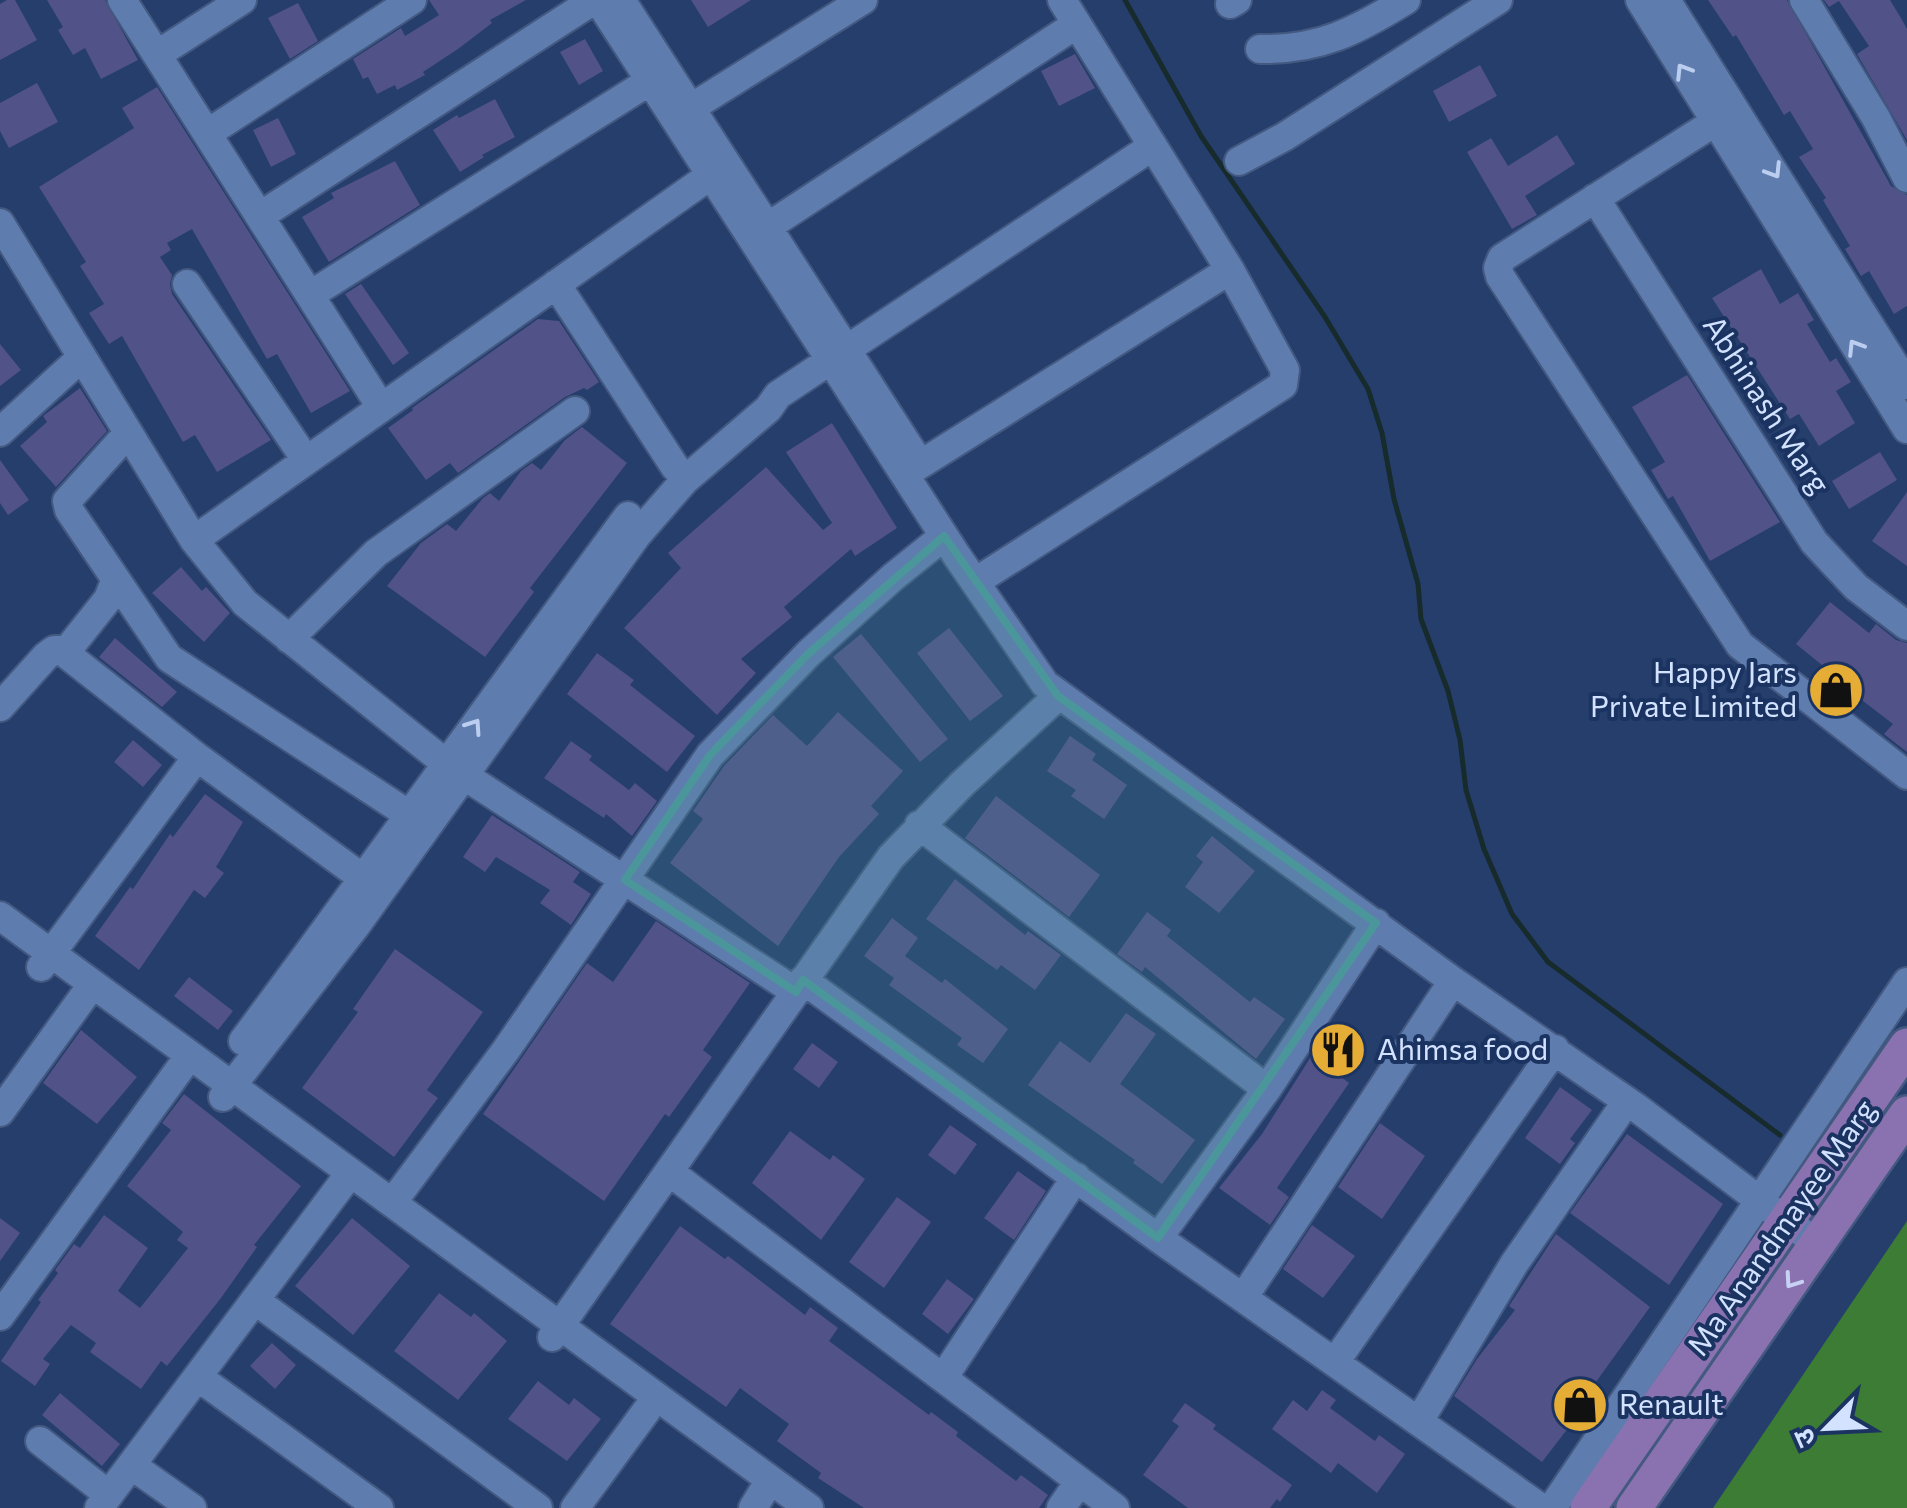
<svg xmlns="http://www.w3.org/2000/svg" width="1907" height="1508" viewBox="0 0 1907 1508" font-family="Commissioner,'Noto Sans Devanagari',sans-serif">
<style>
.green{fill:#3c7c34}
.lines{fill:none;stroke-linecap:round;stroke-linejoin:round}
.stream{stroke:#172b2c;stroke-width:5}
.building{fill:#515287}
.minor-casing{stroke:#435980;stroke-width:32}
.major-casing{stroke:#435980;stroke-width:40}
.minor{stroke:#5f7caf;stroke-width:28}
.major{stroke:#8972af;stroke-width:35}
.oneway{stroke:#bbceef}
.oneway2{stroke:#c7d1f3}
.marked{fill:#4a969a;fill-opacity:0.2;stroke:#4a969a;stroke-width:8;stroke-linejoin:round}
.labels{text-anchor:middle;stroke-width:8;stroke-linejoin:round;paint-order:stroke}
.street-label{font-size:30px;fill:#d2e2ff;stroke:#1b3360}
.poi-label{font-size:30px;fill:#d2e2ff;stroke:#1b3360;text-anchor:start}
</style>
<rect width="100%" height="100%" fill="#253e6c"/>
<path class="green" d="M1907,1221V1508H1713Z"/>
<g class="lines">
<path class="stream" d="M1125,0L1201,136L1325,317L1368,389L1382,433L1394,499L1418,584L1421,619L1448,691L1460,740L1466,790L1484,849L1512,914L1548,962L1780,1135"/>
</g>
<path class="building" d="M7,0H15L37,40L0,60V4Z
M47,0H105L138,60L101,79L85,48L73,55L58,30L63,27Z
M429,0H526L490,20L492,23L458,49L423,72L425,75L397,90L395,85L377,94L368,77L363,79L353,59L401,28L405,36L439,15Z
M691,0H751L708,27Z
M1708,0H1787L1891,186L1907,195V306L1894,314L1869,271L1861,276L1845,249L1850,246L1823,200L1826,198L1799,157L1813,149L1790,111L1784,115L1736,35L1733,37Z
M1824,0H1890L1901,18L1907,29V140L1857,54L1869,46L1839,1L1829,7Z
M298,3L318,41L290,59L268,18Z
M585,39L603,71L579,85L560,52Z
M1075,54L1095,88L1059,106L1041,71Z
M1480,65L1497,96L1449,122L1433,91Z
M37,83L58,122L9,148L0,131V103Z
M157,87L350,391L311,413L277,354L267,359L192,229L167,243L171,250L160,257L172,275L170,284L172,294L271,440L217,472L195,435L183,442L122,336L109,344L89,313L104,304L80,266L86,262L39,187L134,128L122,108Z
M495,99L515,137L482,155L484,157L460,172L433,130L457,115L459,118Z
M278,118L296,154L271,167L253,130Z
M1557,135L1575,164L1525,196L1537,215L1512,229L1467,152L1491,138L1508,166Z
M395,161L420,205L329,262L302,217L334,198L331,193Z
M1761,269L1780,304L1798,293L1814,320L1807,324L1830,362L1836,358L1851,382L1836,391L1855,423L1819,446L1799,414L1790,419L1712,298Z
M361,284L409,353L393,365L345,294Z
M538,319L559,321L599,382L587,390L584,388L565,397L458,473L450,463L426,480L388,428L413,410L412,408Z
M0,344L21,370L0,386Z
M1687,375L1780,522L1710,561L1673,496L1668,499L1651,470L1665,462L1632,407Z
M80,388L107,431L56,487L20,446L47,422L43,416Z
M832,423L897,528L855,556L851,549L784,607L792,617L741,659L756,673L717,715L624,628L681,568L668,553L766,467L823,530L832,523L786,452Z
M582,427L627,463L530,588L534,592L485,657L387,586L421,543L447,524L456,531L483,498L490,493L499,501L521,471L532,463L541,470L565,440Z
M1880,452L1897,480L1849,509L1832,481Z
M0,460L29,500L8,515L0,503Z
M1907,492V566L1872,541Z
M181,567L202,591L206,587L230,613L204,642L152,593Z
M1830,602L1869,633L1876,624L1896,640L1907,643V752L1884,734L1893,724L1854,694L1849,701L1826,683L1833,674L1796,644Z
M949,628L1003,696L970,721L917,653Z
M861,634L948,739L920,762L833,657Z
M115,638L177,692L162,707L99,657Z
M597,653L634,680L630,685L695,736L667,772L567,694Z
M838,712L903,771L871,806L879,814L839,857L778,946L670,863L703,819L693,811L724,766L773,715L807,746Z
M1070,736L1096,754L1092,760L1127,785L1104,819L1071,796L1076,790L1047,771Z
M133,740L162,765L143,787L114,762Z
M571,741L592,756L589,760L629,790L635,783L657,801L632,836L606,814L604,818L544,778Z
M205,794L243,822L216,867L224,873L205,898L194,890L139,970L95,936L130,887L133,889L170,834L173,837Z
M996,796L1100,875L1069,917L965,838Z
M492,815L580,872L573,882L591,894L571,925L540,903L550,890L496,857L485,872L463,857Z
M1212,836L1255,871L1219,913L1185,887L1203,862L1196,856Z
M955,879L1025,935L1028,931L1061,955L1035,990L1001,965L997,970L926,919Z
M1147,912L1171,930L1167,936L1250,1002L1254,997L1285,1019L1256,1059L1145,967L1142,972L1117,954Z
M892,918L918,938L905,956L942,983L945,979L1008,1029L983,1063L957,1045L962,1038L889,985L894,978L864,956Z
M656,921L750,983L703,1050L712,1057L669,1117L665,1114L604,1201L483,1114L587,963L613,982Z
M395,949L483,1012L427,1090L438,1098L394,1157L302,1088L358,1012L353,1009Z
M189,977L233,1011L218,1030L174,996Z
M1126,1013L1156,1034L1120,1084L1195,1140L1162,1184L1133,1163L1135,1160L1028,1085L1060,1041L1090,1063Z
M81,1030L137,1077L97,1124L43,1083Z
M812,1043L838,1062L819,1088L793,1069Z
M1312,1055L1349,1083L1277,1188L1289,1197L1270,1225L1219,1188L1262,1134Z
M1560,1087L1592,1110L1570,1139L1575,1143L1560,1164L1525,1138Z
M184,1094L301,1186L254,1245L257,1247L221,1298L167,1366L161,1361L141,1389L90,1352L96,1343L71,1325L43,1359L50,1364L35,1386L1,1361L41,1302L38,1300L58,1273L55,1270L74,1244L80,1248L104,1215L148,1248L118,1291L140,1308L188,1248L177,1240L183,1232L127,1186L171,1130L162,1123Z
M1380,1123L1425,1156L1382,1219L1338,1187Z
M950,1125L977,1144L955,1175L928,1155Z
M790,1131L830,1160L833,1155L865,1179L821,1240L752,1183Z
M1627,1134L1723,1204L1669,1285L1570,1213Z
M1018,1171L1046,1191L1014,1240L984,1218Z
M897,1197L931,1222L884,1288L849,1262Z
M0,1218L20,1233L0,1261Z
M352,1218L410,1266L353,1335L295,1286Z
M1312,1225L1355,1256L1323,1298L1283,1269Z
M680,1226L725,1259L728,1256L805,1315L810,1307L838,1328L829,1341L929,1415L931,1412L958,1432L956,1436L1016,1481L1021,1475L1048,1495L1039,1508H864L818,1478L821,1473L777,1441L789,1424L740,1388L726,1407L610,1324Z
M1556,1234L1650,1307L1588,1393L1592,1397L1542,1462L1454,1396L1477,1359L1515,1310L1509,1306Z
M947,1279L974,1299L948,1334L922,1314Z
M439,1293L471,1317L474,1313L507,1341L458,1400L394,1351Z
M272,1343L296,1365L275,1389L250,1366Z
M538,1381L569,1405L574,1398L601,1419L567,1461L508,1419Z
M1322,1390L1336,1400L1330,1408L1375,1441L1379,1435L1405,1454L1377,1493L1338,1463L1331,1473L1272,1429L1293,1400L1307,1411Z
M60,1393L120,1444L102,1466L42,1415Z
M1185,1403L1216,1425L1213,1429L1292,1485L1280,1502L1277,1499L1270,1508H1188L1143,1475L1179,1426L1172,1421Z"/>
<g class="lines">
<g class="minor-casing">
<path id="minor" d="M122,0L381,407
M598,0L957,556L1045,684L1453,981L1637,1108L1803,1233
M621,0L915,456
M1640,0L1907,429
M1666,0L1907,385
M1804,0L1876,118L1907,178
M1230,4L1237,0
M1260,49C1320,50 1356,31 1406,0
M158,54L242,0
M678,116L863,0
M1715,122L1502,258L1498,268L1500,276L1740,645L1907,775
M208,133L412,0
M1239,161L1284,137L1498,0
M1595,198L1814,542L1856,587L1907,626
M260,216L594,0
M0,223L194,540L245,603L448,765L796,992
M752,237L1077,24
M187,284L306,460
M556,284L675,467
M310,295L650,81
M0,432L82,357
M128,433L67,501L69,510L169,658L411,816
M905,474L1230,270
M194,540L711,175
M975,582L1283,385L1285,370L1230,270L1062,0
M289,639L376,553L575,411
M65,653L108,599L115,581
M0,707L46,656L54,650H61L197,757L364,879
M919,825L1267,1089
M0,916L809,1508
M41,967L197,757
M803,980L1158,1238L1541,1508
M243,1041C373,867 499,690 628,516
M223,1097L355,927L637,535L685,480L768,409L778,395L1153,146
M0,1112L84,996
M671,1173L1115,1508
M392,1203L506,1050L710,755L809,653L893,577L944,536
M1158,1238L1267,1089L1376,923
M1243,1298L1453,981
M256,1301L538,1508
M0,1316L182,1066
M552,1337L891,857L962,784L1058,696
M1335,1362L1555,1049
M198,1377L379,1508
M943,1378L1076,1177
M1419,1421L1514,1264L1627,1101
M40,1441L109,1495
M131,1465L192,1508
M99,1508L342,1184
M575,1508L647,1410
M753,1508L770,1480
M1061,1508L1079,1482
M1552,1508L1907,982"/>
</g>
<g class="major-casing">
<path id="major" d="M1588,1508L1907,1046
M1634,1508L1907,1114"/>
</g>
<use href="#minor" class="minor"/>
<use href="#major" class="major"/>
</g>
<defs><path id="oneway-chevron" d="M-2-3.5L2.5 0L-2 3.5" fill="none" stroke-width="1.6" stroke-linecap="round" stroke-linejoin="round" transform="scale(2.5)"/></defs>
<g class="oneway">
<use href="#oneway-chevron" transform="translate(1683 71) rotate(-122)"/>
<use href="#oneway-chevron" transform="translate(1774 171) rotate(58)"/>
<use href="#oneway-chevron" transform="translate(1855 347) rotate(-122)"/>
<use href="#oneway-chevron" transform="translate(474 726) rotate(-56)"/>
</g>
<use class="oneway2" href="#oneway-chevron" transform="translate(1792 1281) rotate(125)"/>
<path class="marked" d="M944,536L1058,696L1376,923L1158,1238L803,980L796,992L625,880L710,755L809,653Z"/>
<defs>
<g id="shop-disc" transform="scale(2.875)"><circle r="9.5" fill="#e6ad36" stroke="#1b3360"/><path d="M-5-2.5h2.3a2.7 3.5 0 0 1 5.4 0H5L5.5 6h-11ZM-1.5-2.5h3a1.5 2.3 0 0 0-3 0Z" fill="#111"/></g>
<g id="restaurant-disc" transform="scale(2.875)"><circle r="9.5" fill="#e6ad36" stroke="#1b3360"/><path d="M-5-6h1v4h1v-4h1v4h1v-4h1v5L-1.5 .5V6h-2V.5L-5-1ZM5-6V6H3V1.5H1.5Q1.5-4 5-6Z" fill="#111"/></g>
</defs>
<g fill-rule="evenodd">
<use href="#shop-disc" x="1836" y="690"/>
<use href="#restaurant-disc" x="1338" y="1050"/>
<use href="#shop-disc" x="1580" y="1405"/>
</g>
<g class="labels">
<g class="street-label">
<text transform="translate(1766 405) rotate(57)" y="10">Abhinash Marg</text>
<text transform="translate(1782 1228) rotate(-55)" y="10">Ma Anandmayee Marg</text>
</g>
<g class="poi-label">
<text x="1797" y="683" text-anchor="end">Happy Jars<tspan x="1797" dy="34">Private Limited</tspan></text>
<text x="1377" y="1060">Ahimsa food</text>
<text x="1619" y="1415">Renault</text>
</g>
</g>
<g transform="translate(1827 1428) rotate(246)" stroke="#1b3360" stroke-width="8" paint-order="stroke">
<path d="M0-8L18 38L0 25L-18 38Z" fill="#d2e2ff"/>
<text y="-15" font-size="28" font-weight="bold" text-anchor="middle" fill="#d2e2ff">उ</text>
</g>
</svg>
